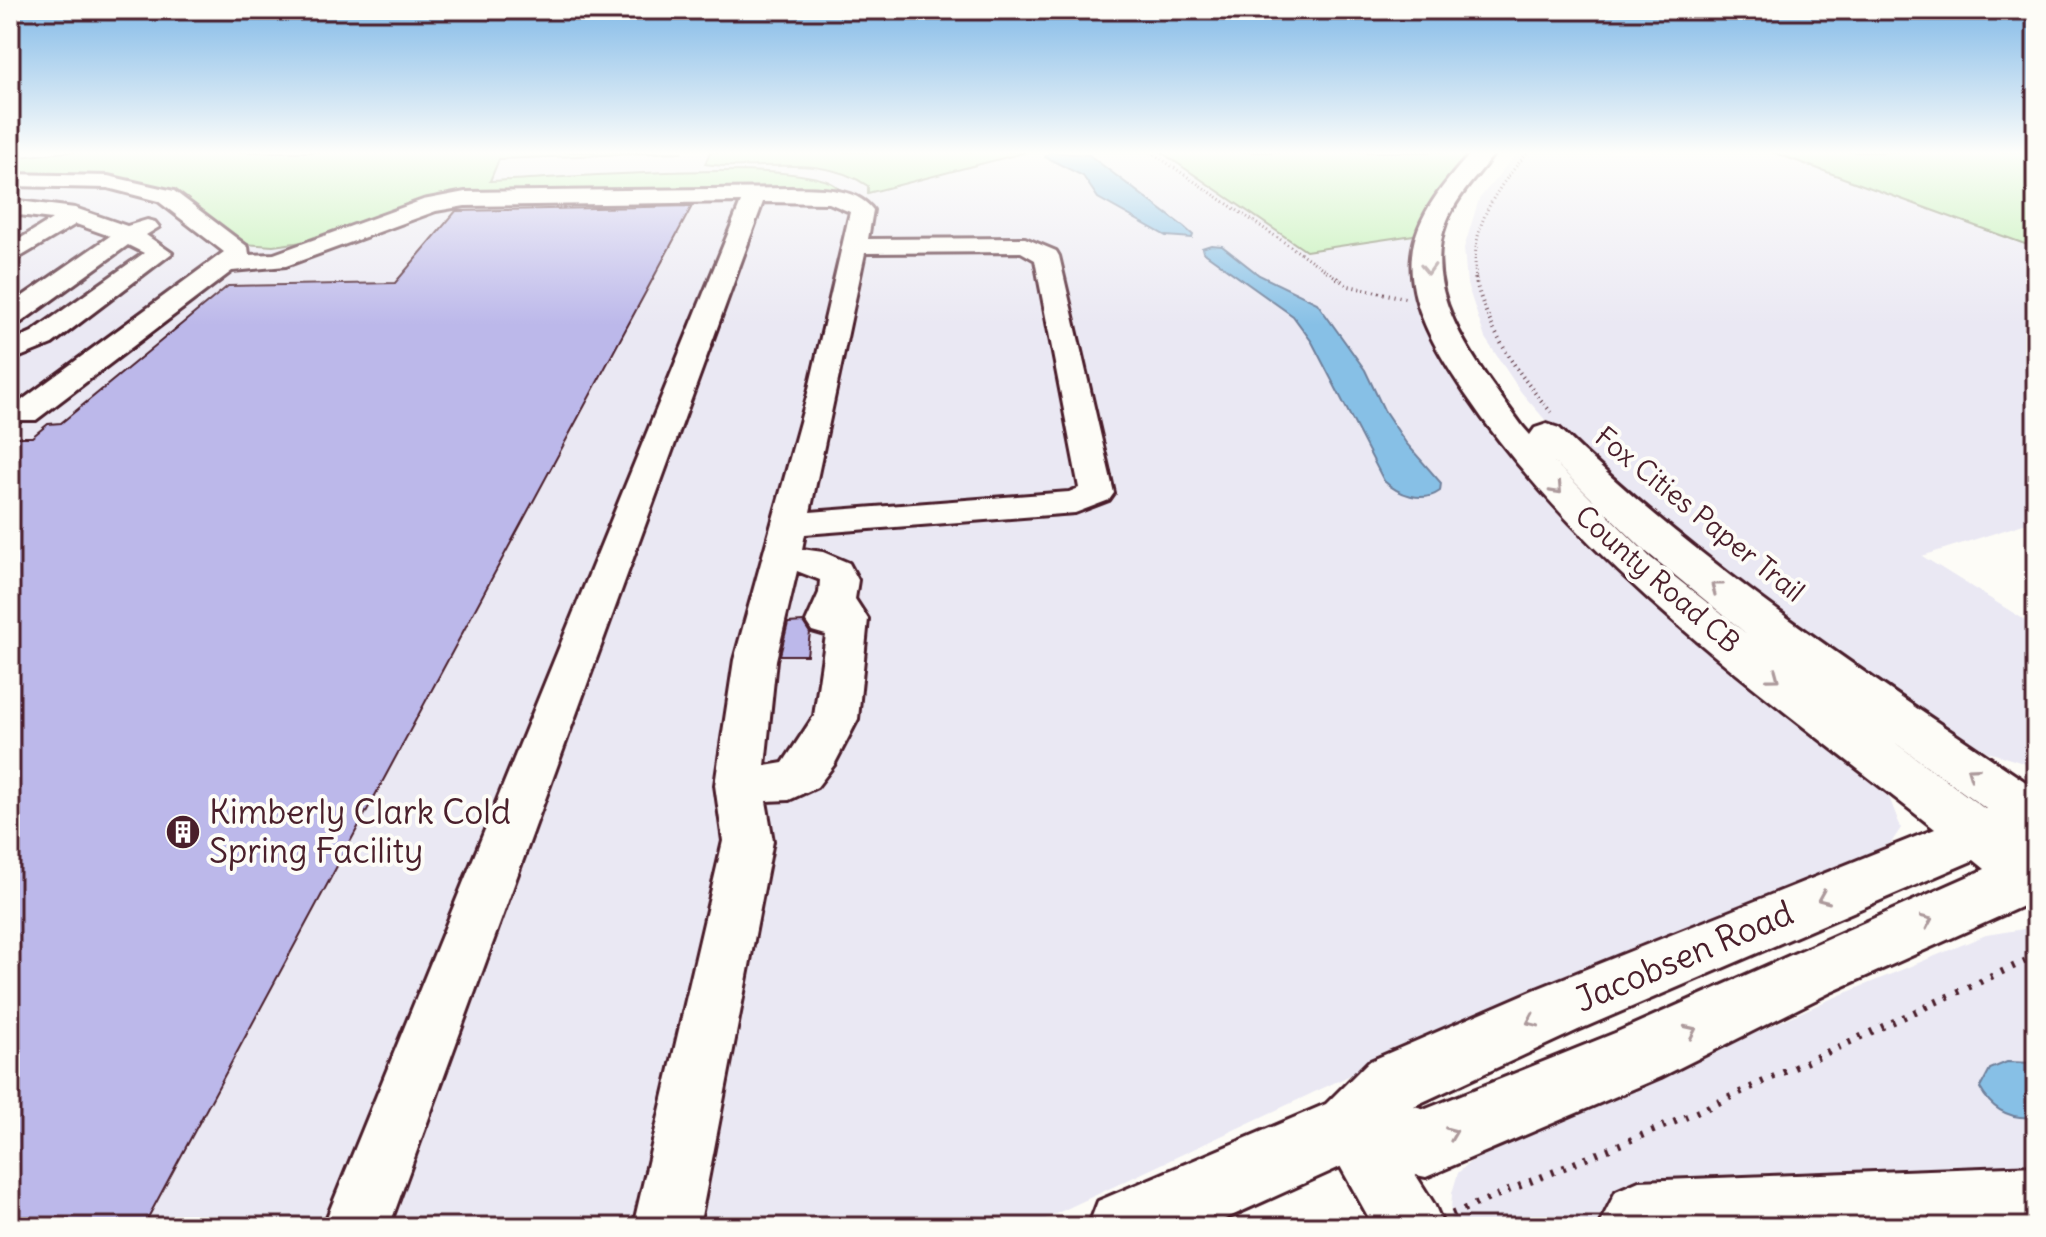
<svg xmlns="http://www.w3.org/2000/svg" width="2046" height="1237" viewBox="0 0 2046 1237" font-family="Delius,sans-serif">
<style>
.built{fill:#eae8f3}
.green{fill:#bbeeae;stroke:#82866c;stroke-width:2}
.water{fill:#87c0e6;stroke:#6f809b;stroke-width:2}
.building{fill:#bcb8ea;stroke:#4a1f2b;stroke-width:2}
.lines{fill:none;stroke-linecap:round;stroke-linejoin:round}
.minor-casing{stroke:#4a1f2b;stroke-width:6}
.major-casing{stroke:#4a1f2b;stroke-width:6}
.path-far2{stroke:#4a1f2b;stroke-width:3;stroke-dasharray:1 3;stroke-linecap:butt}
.path-far1{stroke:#4a1f2b;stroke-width:4;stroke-dasharray:1 4;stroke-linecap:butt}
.path{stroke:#4a1f2b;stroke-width:7;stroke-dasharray:3 9;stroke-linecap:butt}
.minor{fill:#fdfcf7;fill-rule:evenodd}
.major{fill:#fdfcf7;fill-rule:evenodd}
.oneway{stroke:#ac999b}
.labels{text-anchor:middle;stroke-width:8;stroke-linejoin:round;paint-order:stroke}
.street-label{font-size:28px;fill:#4a1f2b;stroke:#fdfcf7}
.near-poi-label{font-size:34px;fill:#4a1f2b;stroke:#fdfcf7;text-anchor:start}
.near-street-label{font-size:34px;fill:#4a1f2b;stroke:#fdfcf7}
</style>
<rect width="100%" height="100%" fill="#fdfcf7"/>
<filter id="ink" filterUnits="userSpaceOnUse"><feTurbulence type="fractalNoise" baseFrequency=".0125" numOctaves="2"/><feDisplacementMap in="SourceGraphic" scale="16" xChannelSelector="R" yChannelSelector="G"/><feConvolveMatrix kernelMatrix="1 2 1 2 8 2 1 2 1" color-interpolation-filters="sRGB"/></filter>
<g filter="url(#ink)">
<path class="built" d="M10,152H1161L1306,251L1420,234L1454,376L1491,434L1571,523L1673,624L1889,797L1901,828L1891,843L1391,1056L1028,1227H10Z
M1518,152H1772L2036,248V525L2030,522L1922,556L2036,627V767L1988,752L1856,676L1799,636L1560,437L1521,392L1485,338L1467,284L1464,248L1479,199Z
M2036,927V1227H1450L1452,1193L1458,1173L1470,1162L1826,1001L1986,935Z"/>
<path class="green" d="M66,152H683L499,159L490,181C541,180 813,155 838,188L485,196L310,241L273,246L244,244L174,194L10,177V158Z
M710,152H1027L868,193V186C820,152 758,173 705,164Z
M1161,152H1476L1434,197L1420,234L1306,251Z
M1772,152H2036V248Z"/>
<path class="water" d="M1049,152L1089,155L1184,227L1193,235L1192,238L1166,236L1098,198L1083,176L1045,157Z
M1211,245L1222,246L1259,275L1317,303L1365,370L1384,410L1406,443L1441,483L1440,491C1422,504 1398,494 1384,481L1312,342L1293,316L1203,252L1202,248Z
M2007,1062L2036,1063V1117C2010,1120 1992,1110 1980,1088L1990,1069Z"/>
<path class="building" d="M692,206L143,1227H10V437H32L48,424L61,423L228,286L395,283L456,211Z
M803,622L810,633L807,655H780L788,623Z"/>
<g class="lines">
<g class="minor-casing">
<path id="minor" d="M10,174L108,176L174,191L248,247L249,255L274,254L423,200L465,192L791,188C818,189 855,186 873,210L868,239L1025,238L1056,251L1059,256L1114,493L1109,500L1075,513L805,534L802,549L823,552L849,563L858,580L855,599L868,619L858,719L834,765L817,787L789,800L766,801L773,841L699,1227H633L723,841L715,785L734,660L808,393L850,212L829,203L763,202L389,1227H323L741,202L465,206L436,211L286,266L232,271L36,420H14L10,414L14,406L224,252L158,201L108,188L10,186ZM1021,252L1035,260L1079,488L1069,492L810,512L865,253ZM797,571L820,580L819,593L806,622L812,631L826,635L814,716L783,763L765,766L776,660Z
M10,200L75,208L127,226L147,220L155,222L159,227L146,235L172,253L52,344L10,361V342L32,332L144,253L128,245L20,323L10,325V305L110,236L76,224L10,263V245L52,219L10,214Z
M1350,1097L1372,1106L1434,1204L1444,1227H1374L1319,1128L1328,1106Z
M2036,1166V1227H1598L1616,1191L1639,1181Z"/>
</g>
<g class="major-casing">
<path id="major" d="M1472,152H1495C1478,176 1457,195 1446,223C1418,297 1483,371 1523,427L1530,435L1535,428L1547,424L1559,428C1704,570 1869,675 2036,789V838H2025L2036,846V900L1831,992L1661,1077L1426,1177L1351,1162L1207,1227H1088L1098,1201L1326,1104L1368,1062L1534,990L1935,829C1768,697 1587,573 1466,395C1439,355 1407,305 1412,255C1416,215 1446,181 1472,152ZM1551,459L1645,551L1748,635L1651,558ZM1890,739L1986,809H1985ZM1974,860L1985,869L1615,1033L1426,1109L1414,1106L1578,1030Z"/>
</g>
<path class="path-far2" d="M1151,152L1340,280
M1476,280C1470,225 1494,192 1528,152"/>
<path class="path-far1" d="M1337,278L1349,286L1405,298
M1475,278C1488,330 1516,372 1551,412"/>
<path class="path" d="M1452,1214L1691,1115L2036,956"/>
<use href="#minor" class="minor"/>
<use href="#major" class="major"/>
</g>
<defs><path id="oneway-chevron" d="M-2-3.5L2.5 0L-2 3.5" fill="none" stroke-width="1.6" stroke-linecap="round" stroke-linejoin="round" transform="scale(2)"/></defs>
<g class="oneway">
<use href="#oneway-chevron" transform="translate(1428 269) rotate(88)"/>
<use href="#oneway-chevron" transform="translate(1557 489) rotate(47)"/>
<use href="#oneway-chevron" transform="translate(1716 587) rotate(-143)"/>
<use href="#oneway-chevron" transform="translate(1774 677) rotate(37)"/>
<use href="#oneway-chevron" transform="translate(1972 772) rotate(-145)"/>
<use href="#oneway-chevron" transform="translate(1823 898) rotate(157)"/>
<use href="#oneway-chevron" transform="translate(1927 921) rotate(-24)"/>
<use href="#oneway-chevron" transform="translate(1532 1021) rotate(156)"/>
<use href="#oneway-chevron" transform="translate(1691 1031) rotate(-25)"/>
<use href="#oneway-chevron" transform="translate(1452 1133) rotate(-22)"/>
</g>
</g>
<linearGradient id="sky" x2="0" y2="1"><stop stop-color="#81b9e7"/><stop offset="0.47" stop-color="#fefefb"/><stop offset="1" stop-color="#fefefb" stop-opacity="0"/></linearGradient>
<rect width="2046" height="325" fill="url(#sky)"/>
<defs>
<g id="building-disc" transform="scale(1.8)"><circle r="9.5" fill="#4a1f2b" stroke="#fdfcf7"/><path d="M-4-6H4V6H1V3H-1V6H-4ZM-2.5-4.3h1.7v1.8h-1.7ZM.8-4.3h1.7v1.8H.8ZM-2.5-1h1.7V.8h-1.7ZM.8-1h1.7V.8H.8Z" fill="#fff"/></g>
</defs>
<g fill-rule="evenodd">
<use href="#building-disc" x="183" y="832"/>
</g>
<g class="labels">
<g class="street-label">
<text transform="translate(1700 514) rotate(39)" y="10">Fox Cities Paper Trail</text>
<text transform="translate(1658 579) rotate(41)" y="10">County Road CB</text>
</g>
<g class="near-poi-label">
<text x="209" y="824">Kimberly Clark Cold<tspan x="209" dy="39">Spring Facility</tspan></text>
</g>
<g class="near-street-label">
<text transform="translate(1684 956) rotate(-23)" y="12">Jacobsen Road</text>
</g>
</g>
<rect width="2046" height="1237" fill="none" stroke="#fdfcf7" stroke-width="40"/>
<rect x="20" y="20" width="2006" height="1197" fill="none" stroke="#4a1f2b" stroke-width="3" filter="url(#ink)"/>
</svg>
